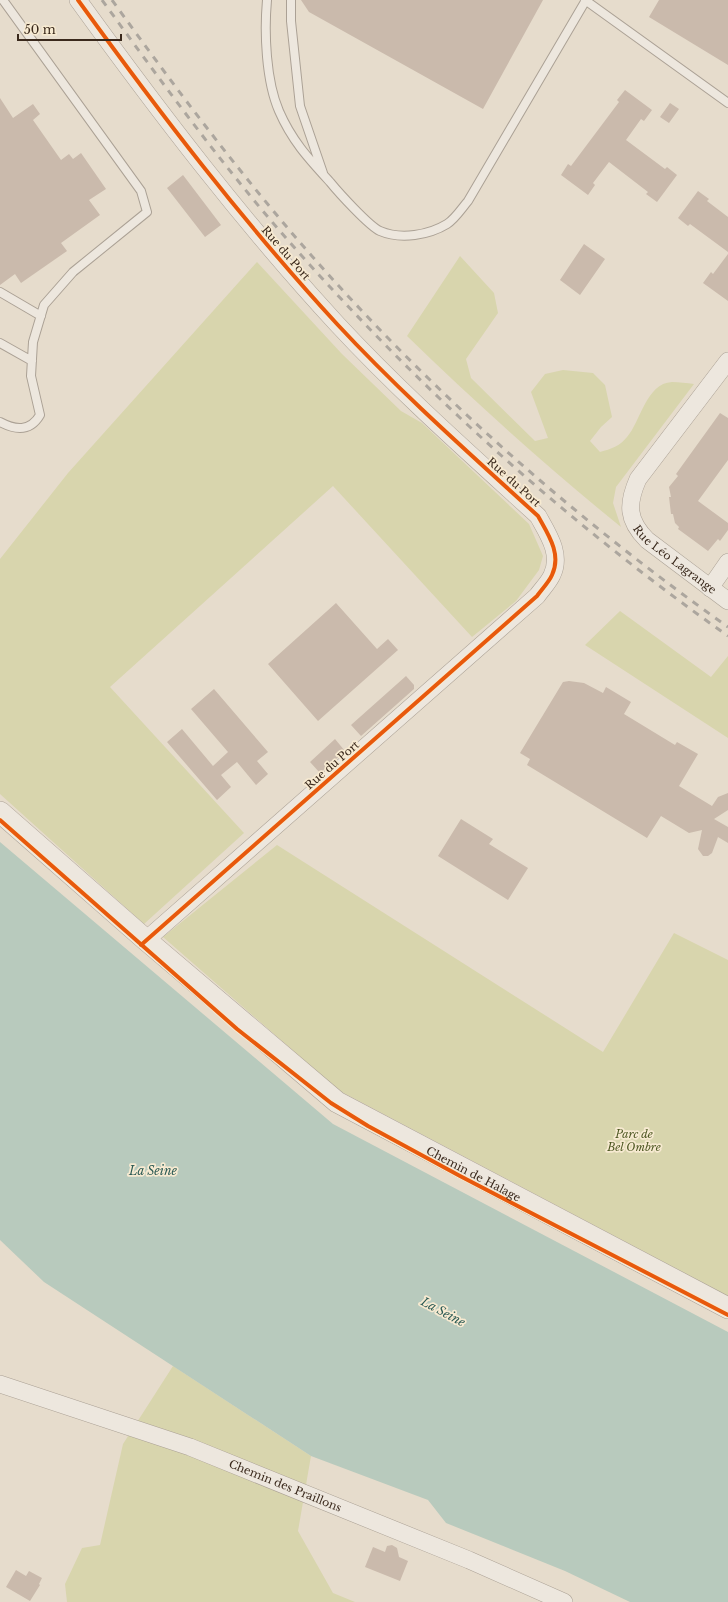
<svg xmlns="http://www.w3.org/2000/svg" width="728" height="1602" viewBox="0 0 728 1602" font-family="'Libre Baskerville',serif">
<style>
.green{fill:#d8d5ad}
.water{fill:#b8cabd}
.building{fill:#cabaac}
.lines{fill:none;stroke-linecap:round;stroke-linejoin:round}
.service-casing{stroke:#aba195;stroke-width:10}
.minor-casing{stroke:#aba195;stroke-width:18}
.tertiary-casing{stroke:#aba195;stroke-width:22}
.service{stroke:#ede7de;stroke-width:8}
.minor{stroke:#ede7de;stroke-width:17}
.tertiary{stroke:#ede7de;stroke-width:21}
.rail{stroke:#aca69e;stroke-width:3;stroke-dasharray:7 7;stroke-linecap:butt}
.cycleway-casing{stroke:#f7ead1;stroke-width:6}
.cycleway{stroke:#e8590c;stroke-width:4}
.labels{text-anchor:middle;stroke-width:3.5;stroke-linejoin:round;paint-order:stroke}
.street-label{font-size:11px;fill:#3a291c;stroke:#f7ead1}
.park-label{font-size:11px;font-style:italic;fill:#4d5722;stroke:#f7ead1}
.water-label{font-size:12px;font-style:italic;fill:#2b5a54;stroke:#f7ead1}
</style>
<rect width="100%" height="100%" fill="#e6dccc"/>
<path class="green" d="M460,256L494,293L498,313L466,359L471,378L535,441L548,438L531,392L545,374L563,370L593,373L605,385L612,417L601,427L590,441L600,452C611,449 620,446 627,437C640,423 646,383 672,382C679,382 687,383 694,384L616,487L613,503L621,527C547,467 476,403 407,336Z
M257,262L342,354L401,411L422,423L529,524L543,556L539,570L516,601L472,637L333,486L110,687L244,833L144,924L0,794V559L68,473Z
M620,611L711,677L728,656V738L585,645Z
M277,845L603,1052L674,933L728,960V1296L338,1090L163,937Z
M173,1366L311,1456L298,1531L333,1593L355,1602H67L65,1584L82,1548L100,1545L123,1444Z"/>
<path class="water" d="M0,842L333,1124L728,1332V1602H630L565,1571L446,1523L428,1500L311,1456L44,1282L0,1240Z"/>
<path class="building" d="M301,0H543L483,109L309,12Z
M659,0H728V65L649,17Z
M625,90L652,110L644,121L641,119L626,140L665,169L667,167L677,175L657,202L646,194L648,192L609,162L593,183L595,185L588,195L561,175L568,164L571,166L619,102L617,100Z
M0,98L13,118L33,104L40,114L33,120L61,160L69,154L73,159L81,153L106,189L89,200L100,215L61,243L67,251L21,283L15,274L0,285Z
M670,103L679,109L669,123L660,117Z
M183,175L221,225L205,237L167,188Z
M698,191L709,199L707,201L728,217V252L690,224L688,226L678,218Z
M584,244L605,259L580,295L560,280Z
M728,254V301L703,283L711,272L713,274Z
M720,413L728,418V460L698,501L728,523V530L720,541L718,539L708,551L678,529L679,527L675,523L673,514H671L669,497H671L669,487L678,476L676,474Z
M336,603L377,649L388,639L398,650L318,721L268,664Z
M406,676L414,685V689L361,736L351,725Z
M569,681L584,683L603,693L606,687L631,702L624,714L675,745L677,742L698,754L679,786L712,806L718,797L728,793V810L714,819L728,827V843L718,837L712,853L708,856H703L698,849L702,830L689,833L661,816L647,838L527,765L530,759L520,753L563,682Z
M214,689L268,752L257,761L268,774L256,785L237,762L221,775L231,787L217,800L167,742L182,729L213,766L228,752L191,709Z
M335,739L345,751L320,773L310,762Z
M461,819L493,839L489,844L528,868L508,900L438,856Z
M392,1545L397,1548L399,1557L408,1561L400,1581L365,1567L373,1547L385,1552L387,1546Z
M16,1570L26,1576L29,1571L42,1578L39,1584L40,1585L30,1601L6,1587Z"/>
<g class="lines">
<g class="service-casing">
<path id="service" d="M267,0C264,33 266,81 279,111C292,141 309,159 330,182C339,193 369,226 380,231C401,240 429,235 447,224C455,219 462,208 468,201L586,0
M291,0V21L300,106L323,173
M585,0L728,103
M0,292L41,316
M0,343L32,361
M0,422C15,430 30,432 40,415L31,376L33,342L44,305L73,272L147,212L141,191L3,0"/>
</g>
<g class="minor-casing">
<g id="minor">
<path d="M78,0C159,112 243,222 337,324C400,392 469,453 538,516C548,534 562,554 552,575C549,582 542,589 537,596L146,940"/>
<path id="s1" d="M728,361L638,479C627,504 627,520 647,540L728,601"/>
<path d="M710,588L728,562"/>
<path id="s2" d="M0,1384L190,1447L469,1560L564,1602"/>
</g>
</g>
<g class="tertiary-casing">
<g id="tertiary">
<path id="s3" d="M0,812L146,940L337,1102L728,1308"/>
</g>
</g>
<use href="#service" class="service"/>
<use href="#minor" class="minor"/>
<use href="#tertiary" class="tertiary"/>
<path class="rail" d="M102,0C163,84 224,168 293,246C422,392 568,523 728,636
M112,0C171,82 231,162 297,239C423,385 570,515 728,627"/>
<g class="cycleway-casing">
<path id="cycleway" d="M78,0C159,112 243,222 337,324C400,392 469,453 538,516C548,534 562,554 552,575C549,582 542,589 537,596L141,945
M0,820L237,1029L331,1103L368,1126L460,1176L728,1315"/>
</g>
<use href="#cycleway" class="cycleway"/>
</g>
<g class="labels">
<g class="street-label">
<text transform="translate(286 253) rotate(49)" y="4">Rue du Port</text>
<text transform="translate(514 482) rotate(42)" y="4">Rue du Port</text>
<text dy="4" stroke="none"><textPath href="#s1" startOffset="249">Rue Léo Lagrange</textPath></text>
<text transform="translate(332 765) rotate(-41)" y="4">Rue du Port</text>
<text dy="4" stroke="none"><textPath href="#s3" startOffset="599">Chemin de Halage</textPath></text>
<text dy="4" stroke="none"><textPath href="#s2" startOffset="303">Chemin des Praillons</textPath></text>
</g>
<g class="park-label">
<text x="634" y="1138">Parc de<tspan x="634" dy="13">Bel Ombre</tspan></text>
</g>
<g class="water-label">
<text x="153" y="1175">La Seine</text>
<text transform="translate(443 1312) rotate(28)" y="4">La Seine</text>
</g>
</g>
<path d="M18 34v6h103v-6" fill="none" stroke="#3a291c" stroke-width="2"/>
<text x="24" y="34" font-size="12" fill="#3a291c" stroke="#f7ead1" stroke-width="3" paint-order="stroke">50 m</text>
</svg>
